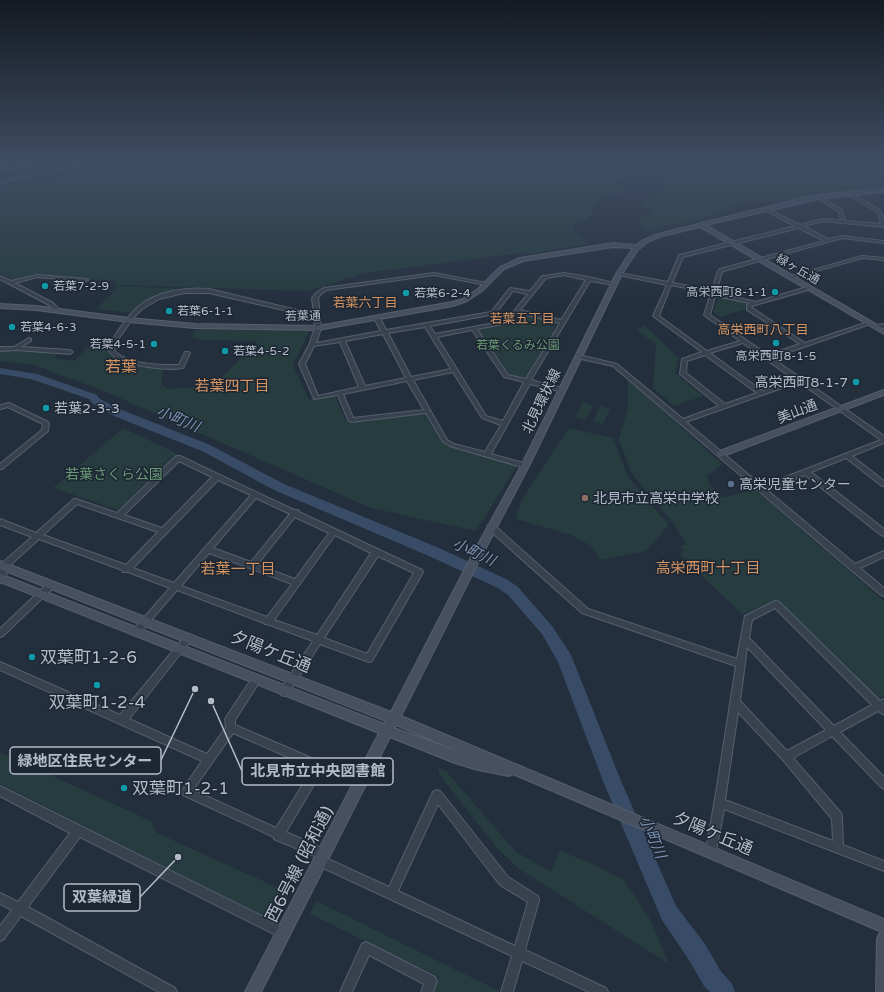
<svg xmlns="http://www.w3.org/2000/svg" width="884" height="992" viewBox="0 0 884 992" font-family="'Varela Round','Noto Sans JP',sans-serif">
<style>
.green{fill:#263c3f}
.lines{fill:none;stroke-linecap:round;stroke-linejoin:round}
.river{fill:#394c67;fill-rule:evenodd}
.street-casing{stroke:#565f6c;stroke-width:2}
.secondary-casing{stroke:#565f6c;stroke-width:2}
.street{fill:#38414e;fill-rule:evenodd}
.secondary{fill:#465061;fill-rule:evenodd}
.culture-dot{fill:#0f9aa8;stroke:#1d2633;stroke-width:1.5}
.service-dot{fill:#5c6f8a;stroke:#1d2633;stroke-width:1.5}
.education-dot{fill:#8d6e63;stroke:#1d2633;stroke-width:1.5}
.labels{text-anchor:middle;stroke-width:3;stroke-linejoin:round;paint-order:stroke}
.far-street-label{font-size:12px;fill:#b4bcc9;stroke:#1d2633}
.far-poi-label{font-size:12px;fill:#b4bcc9;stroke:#1d2633;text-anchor:start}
.far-park-label{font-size:12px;fill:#6b9a76;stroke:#1d2633}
.far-neighbourhood-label{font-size:13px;fill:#d59563;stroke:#1d2633}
.poi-label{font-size:14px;fill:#b4bcc9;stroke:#1d2633;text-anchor:start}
.street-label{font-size:14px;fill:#b4bcc9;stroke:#1d2633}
.park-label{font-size:14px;fill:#6b9a76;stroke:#1d2633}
.neighbourhood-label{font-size:15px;fill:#d59563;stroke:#1d2633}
.water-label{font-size:15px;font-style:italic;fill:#7c92b1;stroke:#1d2633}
.quarter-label{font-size:16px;fill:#d59563;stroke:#1d2633}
.near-street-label{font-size:17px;fill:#b4bcc9;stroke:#1d2633}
.near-poi-label{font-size:17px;fill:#b4bcc9;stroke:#1d2633;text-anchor:start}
.leader{fill:none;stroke:#b4bcc9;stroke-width:1.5}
.callout-dot{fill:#b4bcc9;stroke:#1d2633;stroke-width:1.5}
.callout{fill:#1d2633;stroke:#b4bcc9;stroke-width:1.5}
.callout-label{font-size:15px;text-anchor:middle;font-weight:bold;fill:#b4bcc9}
</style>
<rect width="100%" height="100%" fill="#242f3e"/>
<path class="green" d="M122,164H884V188L766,202H746L696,221L670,225L647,231L639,225L641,217L651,214V210L639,205L668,189L657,178L659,175H624L626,180L616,183L624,188L626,192L600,196L588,219L573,224V231L590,244L534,253H521L364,273L309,291L116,285L115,281L32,275L15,280L0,273V187Z
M119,286L183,289C158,294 148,294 130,313L96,309Z
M719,296L747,302L745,307L747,309L720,317L713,312Z
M519,314L557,323L526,378L509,374L479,330L511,324Z
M645,326L679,358L675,373L703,396L674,406L653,388L656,344L636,330Z
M203,329L310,330L293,365L309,400L335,396L346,421L424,414L443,444L517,466L476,531L371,508L106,392L34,365L0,361V349L17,348L57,355L54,358L74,361L94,340L100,337L115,340L109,346L108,352C123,366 144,367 164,368L161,384L168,389L194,387L222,377L258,341L201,340L192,338L194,331Z
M628,379L722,464L707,476L710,486L724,498L754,489L884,601V696L877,700L777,601L742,614L680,555L683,550L680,547L686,544L673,523L632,474L619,440L628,407Z
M583,402L593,405L586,420L575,417Z
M600,406L610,409L603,424L593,421Z
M123,428L176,453L118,510L53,488Z
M569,428L613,438L628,477L669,525L646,551L600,560L591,546L571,535L516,519L522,499Z
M0,752L151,821L157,833L289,893L274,921L0,784Z
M438,767L446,771L515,851L551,872L560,851L593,864L624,880L651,921L669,964L518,868L497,848L439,774Z
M316,901L499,991V992H433L439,977L310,914Z"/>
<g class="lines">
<path class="river" d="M0,368L37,374L97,395L100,399L122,410L210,445L284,484L439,548L508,580L518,587L552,626L571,655L621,781L676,906L705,944L720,970L732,984L735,992H710L704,986L689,960L662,920L603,781L558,662L542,634L508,595L498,588L429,556L274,490L202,451L114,416L92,403L89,399L31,379L0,374Z"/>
<g class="street-casing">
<path id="street" d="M34,164H40L0,172V170Z
M86,164H92L0,183V181Z
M848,192H850L880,210L884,220V227L823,221L803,226L828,239L842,236L884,241V243L842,238L724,271L722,272L716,293L756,302L807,287H811V289L752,306V308L805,343L868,322H872L873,323L772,358L884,436V443L852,456L884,481V486H882L846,458L811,472L884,529V536L881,535L805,475L767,490L855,564L884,551V557L860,568L884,588V596L881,595L851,570L613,366L577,358L576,357L579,355L617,364L683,419L719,406L680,374L682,359L702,352L653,316L667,285L619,275L617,274L619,273L668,282L679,255L795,226L765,210V208H766L800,225L823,219L841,220L839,212L818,198V196H819L842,210L845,221L881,224L877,212L848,194ZM799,228L824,241L720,269L718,271L712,290L672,283L683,257ZM671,285L711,293L704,315L740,341L707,351L659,316ZM715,296L750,303L747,305V310L800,344L768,355L710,315ZM743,343L795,380L762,391L710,353ZM705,355L757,393L725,404L686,373L687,361ZM799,382L881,440L762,486L686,422Z
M862,256L884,258V260L862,258L792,278L788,277Z
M434,273L486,283L488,284L486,285L434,275L327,290L321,294L318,298L321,328L316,343L381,331L374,318L377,316L380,318L386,330L491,312L510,288L530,291L542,276H544L564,273L589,277L617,284L615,285L590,281L531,380L565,389L566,390L563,392L530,384L491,454L527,464L528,466L527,468H525L450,446L443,442L426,413L351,422L348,420L338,395L314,399L299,364L309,345L315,328L314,317L209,293H184L159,299L142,309L133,318L119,338L114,350C126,365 161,365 179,365L185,352H189L190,353L183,368C167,371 128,366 115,357C112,355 110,353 108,350C110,342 115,335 120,328C125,321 131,313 138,307C156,291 186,287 209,289L314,314L312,298L317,292L324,288ZM564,275L586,280L561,320L520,310L546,278ZM513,291L528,294L506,321L435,334L430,326L495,314ZM518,313L560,323L526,379L508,375L477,329L510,323ZM425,327L451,369L411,377L388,333ZM472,330L504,377L524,382L503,421L486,416L437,337ZM383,334L406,378L365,386L345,341ZM340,342L359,387L318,396L305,364L314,346ZM453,372L482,418L501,425L485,452L454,444L447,440L413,380ZM407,381L424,410L353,418L343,394Z
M37,275L86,279L88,280L86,281L37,277L15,283L53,303L61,311L58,313L49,305L0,279V276L11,281Z
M884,324V328L876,329L873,327L876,325Z
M29,338L31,339V341L21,347L70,350L73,352L70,354L17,350L0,351V347H14Z
M9,403L48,422L49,423L48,431L2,469H0V464L42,430L43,424L8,407L0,409V405Z
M176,456H180L294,510H298L299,512L422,570L423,572L422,574L372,661L369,662L320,644L287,695L284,696L281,695L280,692L281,689L313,641L270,625L265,624L264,623L177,590L139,634L136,635L133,634L132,632L133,630L170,588L128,572H123L122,570L39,539L8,567L5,581L0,583V567L1,564L32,537L0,525V519L36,533L74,499H76L117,513ZM179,461L212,477L162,528L124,515ZM218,480L251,495L174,583L133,568ZM256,498L290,514L251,562L213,548ZM77,504L158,532L126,565L43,535ZM295,517L329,533L295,579L257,565ZM335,535L371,553L317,635L274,620ZM209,553L292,584L267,617L181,586ZM378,556L414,573L367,654L324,638Z
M491,524L494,525L588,609L737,659L745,616L773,602L776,601L779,602L880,701L884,699V715L878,711L840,732L884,777V789L881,787L832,736L793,758L841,813L842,817L843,845L884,861V871L724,809L716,851L715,855L711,856L707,855L706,851L716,793L736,666L582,613L488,529L487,527L488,525ZM775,608L872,705L834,726L749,638L752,620ZM747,647L826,730L787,751L740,701ZM738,712L783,760L832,819L833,841L725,800Z
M51,582L54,583L55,585L54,587L3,636L0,637V629L48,583Z
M189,634L192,635L193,637L192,639L129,719L207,754L226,727L225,719L227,716L252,678L255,677L258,678L259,681L258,684L235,720V725L323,763L325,766L286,832L328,851L329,855L328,859L389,887L433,792L437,790L441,792L508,877L538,896L539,900L525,950L606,988L608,992H589L522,961L513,992H501L512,956L317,865L316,861L317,857L274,839V837L183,795L181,792L183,789L202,761L0,670V662L120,715L186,635ZM233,733L313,768L276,828L193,790ZM438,804L500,885L528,902L515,946L398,891Z
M0,786L288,929L290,933L288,937L284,939L80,837L28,907L175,988L177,992H159L21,916L4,939L0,941V926L12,910L0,904V893L18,902L70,833L0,796Z
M366,942L435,977L437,981L433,992H421L424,984L369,955L352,992H340L362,944Z"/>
</g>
<g class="secondary-casing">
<path id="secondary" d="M0,164H8L0,167Z
M884,188V192L819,199L706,225L884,329V334L700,227L662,236L647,242L637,251L622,274L529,466L480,559L401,716L884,919V992H876L877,939L879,934L882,932L513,774L509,776L478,770L455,763L390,737L261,992H245L379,733L0,582V574L384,724L386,721L0,569V561L391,712L470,559L521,466L616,274L633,248L613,247L523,261L504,269L482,291L467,301L453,306L318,330L195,328L129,322L36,310L0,308V304L36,306L129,318L195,324L318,326L452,302L463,299L478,289L500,267L520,258L613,243L636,245L643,240L658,234L798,199L819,195ZM396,725L467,755L394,728Z
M884,390V395L723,456L720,457L716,454L717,452Z"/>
</g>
<use href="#street" class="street"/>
<use href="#secondary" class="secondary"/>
</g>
<linearGradient id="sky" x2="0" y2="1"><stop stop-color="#141a22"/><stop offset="0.54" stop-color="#3f4d63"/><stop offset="1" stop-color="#3f4d63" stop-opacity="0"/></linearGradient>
<rect width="884" height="303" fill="url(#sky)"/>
<g class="culture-dot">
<circle cx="45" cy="286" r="4"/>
<circle cx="775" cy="292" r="4"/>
<circle cx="406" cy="293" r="4"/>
<circle cx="169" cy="311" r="4"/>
<circle cx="12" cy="327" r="4"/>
<circle cx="776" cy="343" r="4"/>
<circle cx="154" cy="344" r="4"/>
<circle cx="225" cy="351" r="4"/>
<circle cx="856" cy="382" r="4"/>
<circle cx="46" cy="408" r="4"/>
<circle cx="32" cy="657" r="4"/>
<circle cx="97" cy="685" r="4"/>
<circle cx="124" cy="788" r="4"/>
</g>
<circle class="service-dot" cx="731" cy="484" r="4"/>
<circle class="education-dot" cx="585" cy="498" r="4"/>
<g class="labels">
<g class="far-street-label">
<text transform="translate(798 269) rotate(30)" y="4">緑ヶ丘通</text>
<text transform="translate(303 316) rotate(-1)" y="4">若葉通</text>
</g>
<g class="far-poi-label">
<text x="53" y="290">若葉7-2-9</text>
<text x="767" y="296" text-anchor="end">高栄西町8-1-1</text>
<text x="414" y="297">若葉6-2-4</text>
<text x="177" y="315">若葉6-1-1</text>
<text x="20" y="331">若葉4-6-3</text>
<text x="146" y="348" text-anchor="end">若葉4-5-1</text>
<text x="233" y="355">若葉4-5-2</text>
<text x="776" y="360" text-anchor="middle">高栄西町8-1-5</text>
</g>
<g class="far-park-label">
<text x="518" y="349">若葉くるみ公園</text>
</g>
<g class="far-neighbourhood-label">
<text x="365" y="307">若葉六丁目</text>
<text x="522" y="323">若葉五丁目</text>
<text x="763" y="334">高栄西町八丁目</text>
</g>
<g class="poi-label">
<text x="848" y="387" text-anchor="end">高栄西町8-1-7</text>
<text x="54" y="413">若葉2-3-3</text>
<text x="739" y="489">高栄児童センター</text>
<text x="593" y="503">北見市立高栄中学校</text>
</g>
<g class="street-label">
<text transform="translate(541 401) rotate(-64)" y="5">北見環状線</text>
<text transform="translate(797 411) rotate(-21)" y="5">美山通</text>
</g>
<g class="park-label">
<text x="114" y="479">若葉さくら公園</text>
</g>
<g class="neighbourhood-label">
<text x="232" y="391">若葉四丁目</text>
<text x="708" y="573">高栄西町十丁目</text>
<text x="238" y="574">若葉一丁目</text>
</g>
<g class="water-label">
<text transform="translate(178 419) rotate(22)" y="5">小町川</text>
<text transform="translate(474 552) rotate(25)" y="5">小町川</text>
<text transform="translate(653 837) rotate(67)" y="5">小町川</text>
</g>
<g class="quarter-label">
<text x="121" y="372">若葉</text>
</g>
<g class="near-street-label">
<text transform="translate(271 651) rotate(22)" y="6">夕陽ケ丘通</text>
<text transform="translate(713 833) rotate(23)" y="6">夕陽ケ丘通</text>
<text transform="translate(299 864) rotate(-63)" y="6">西6号線 (昭和通)</text>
</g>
<g class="near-poi-label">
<text x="40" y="663">双葉町1-2-6</text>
<text x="97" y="708" text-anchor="middle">双葉町1-2-4</text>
<text x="132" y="794">双葉町1-2-1</text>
</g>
</g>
<path class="leader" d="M195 689L161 760M211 701L242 771M178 857L140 897"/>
<g class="callout-dot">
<circle cx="195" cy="689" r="4"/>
<circle cx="211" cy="701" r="4"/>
<circle cx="178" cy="857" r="4"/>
</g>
<g class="callout">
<rect x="10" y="747" width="151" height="27" rx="4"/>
<rect x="242" y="758" width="151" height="27" rx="4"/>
<rect x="64" y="884" width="76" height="27" rx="4"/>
</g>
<g class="callout-label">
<text x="85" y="766">緑地区住民センター</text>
<text x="318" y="776">北見市立中央図書館</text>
<text x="102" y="902">双葉緑道</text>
</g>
</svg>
